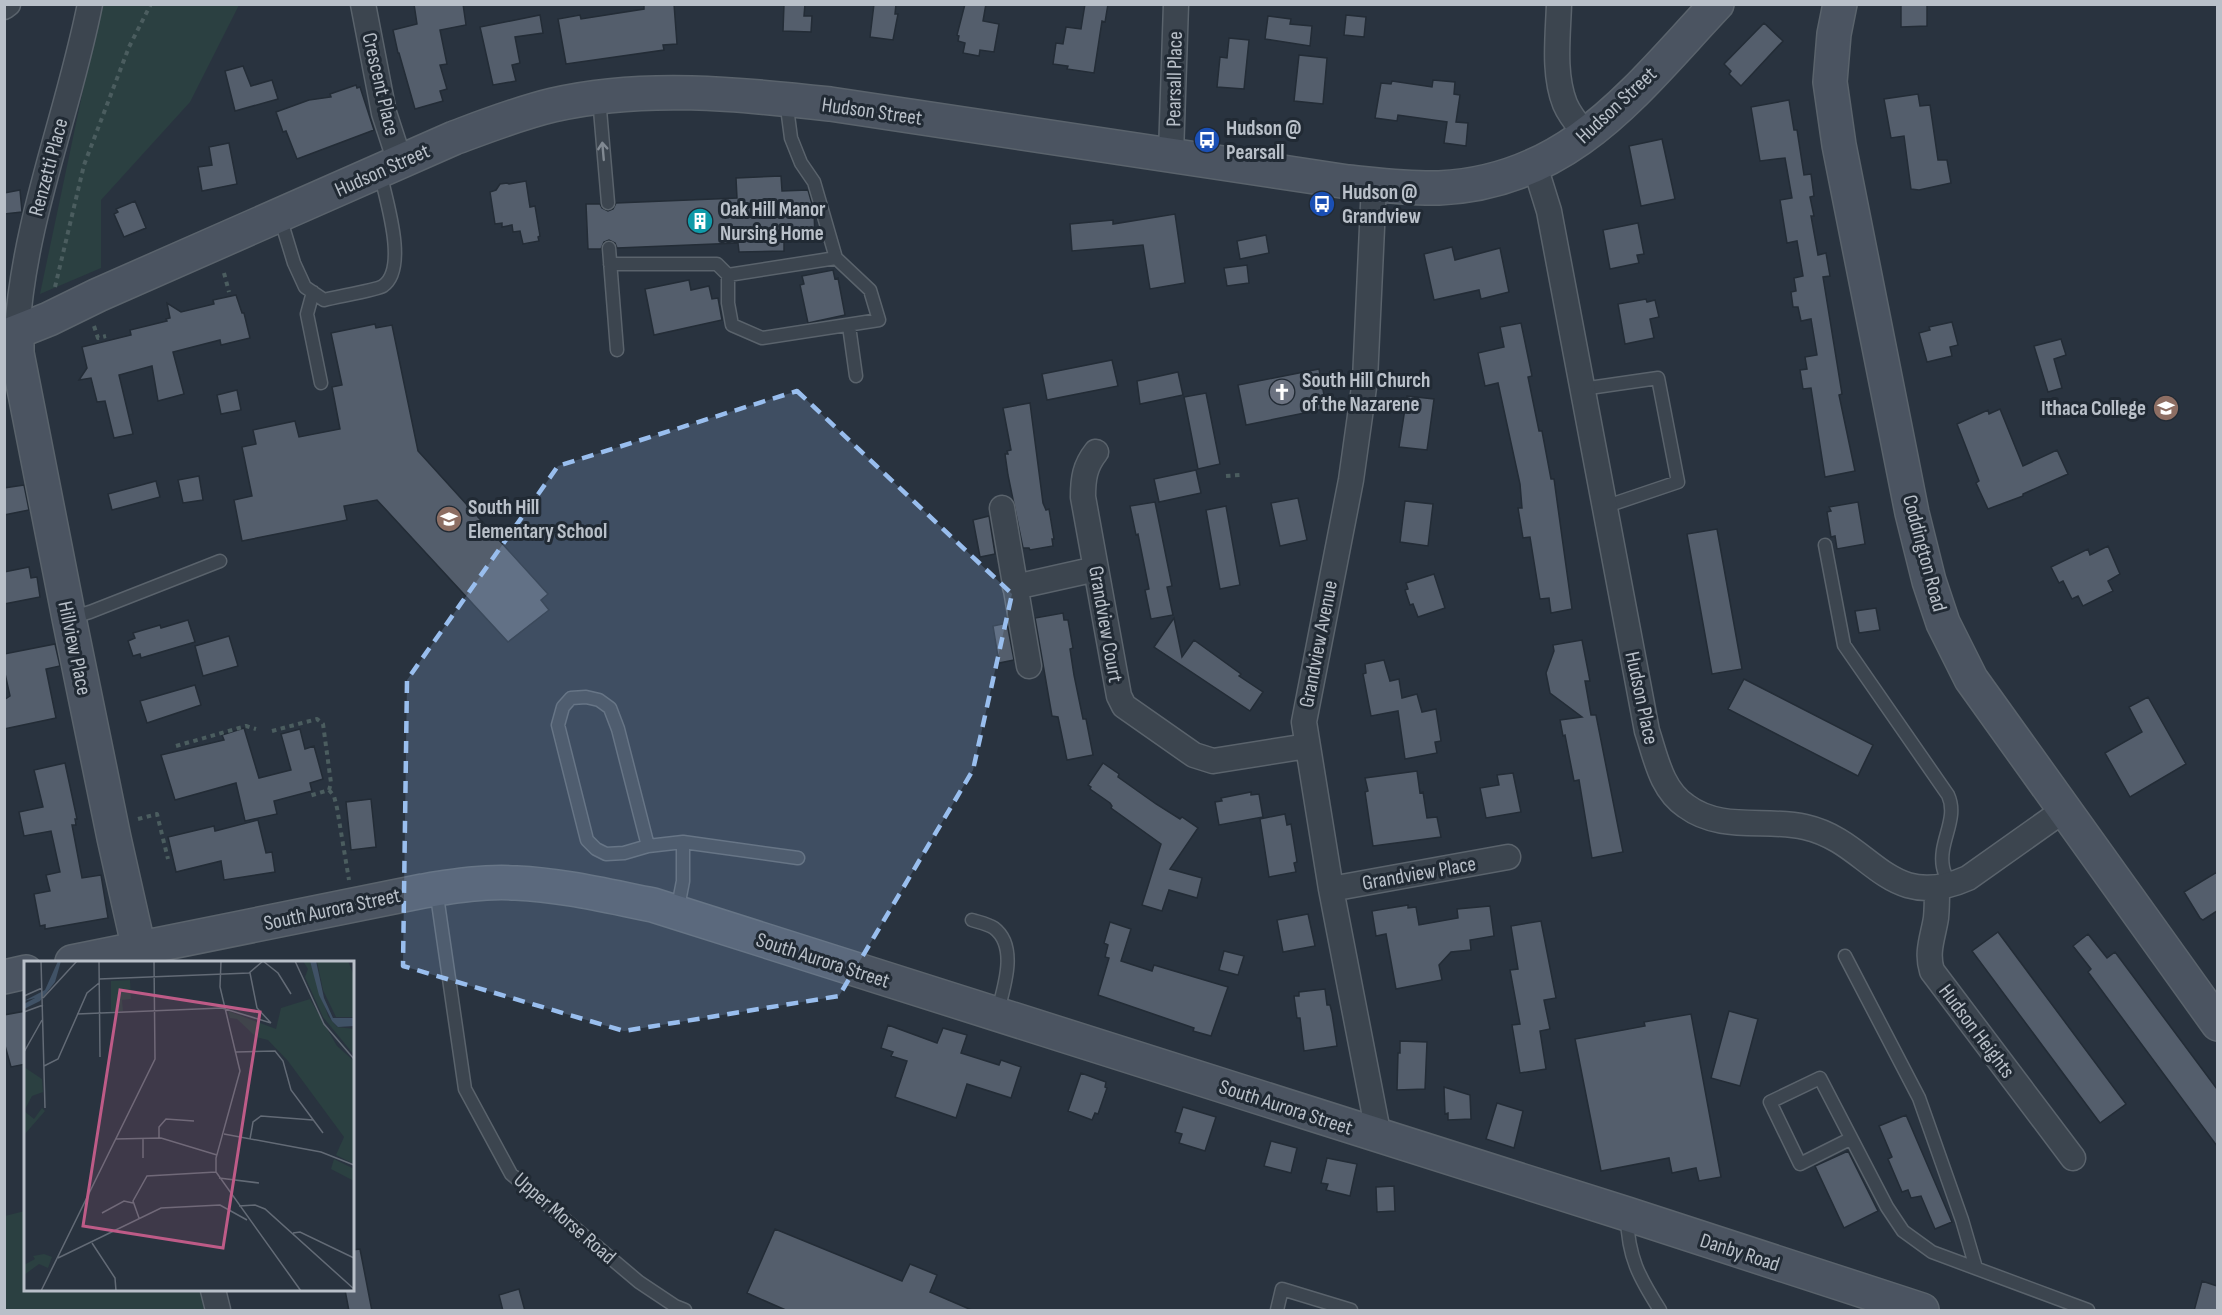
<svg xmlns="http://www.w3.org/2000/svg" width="2222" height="1315" viewBox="0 0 2222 1315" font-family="'Sofia Sans Condensed',sans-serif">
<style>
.green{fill:#2b4041}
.building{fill:#545e6c;stroke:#232c36;stroke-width:1.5}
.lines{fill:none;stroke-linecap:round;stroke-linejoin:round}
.lane-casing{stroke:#5a636c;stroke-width:15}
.street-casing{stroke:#5a636c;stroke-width:27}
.secondary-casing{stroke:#5a636c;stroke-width:36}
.path{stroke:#4b5d5f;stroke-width:4;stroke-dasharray:4.5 4.5;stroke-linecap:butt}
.lane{stroke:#3c454f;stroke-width:12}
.street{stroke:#3c454f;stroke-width:24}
.secondary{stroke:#4b5461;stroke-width:33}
.oneway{stroke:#818992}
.marked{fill:#99beee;fill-opacity:0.2;stroke:#99beee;stroke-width:4.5;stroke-dasharray:12 8;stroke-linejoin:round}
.labels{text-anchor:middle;stroke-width:6;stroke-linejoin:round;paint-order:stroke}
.street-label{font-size:21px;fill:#b9c0c9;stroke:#212a34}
.poi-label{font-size:21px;font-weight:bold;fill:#b9c0c9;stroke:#212a34;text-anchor:start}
.inset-road{fill:none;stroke:#636b76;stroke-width:1.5}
.view{fill:#be5b87;fill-opacity:0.15;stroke:#be5b87;stroke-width:3}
.inset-edge{fill:none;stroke:#b9c0c9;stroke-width:3}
</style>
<rect width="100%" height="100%" fill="#29333f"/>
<path class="green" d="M101,5H239L190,102L101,200V268L40,294Z
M25,1211L26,1290H200L204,1310H5V1216Z"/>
<path class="building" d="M414,4H463L466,25L440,30L447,64L440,65L447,89L440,91L443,101L415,109L399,53H398L393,30L417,24Z
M644,4H674L677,44L663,45L664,50L566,64L558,19L580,15L581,19L644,9Z
M784,4H805L804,16H812L811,32L783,31Z
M874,4H896L895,14H898L893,40L870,37Z
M965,4H986L983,21L999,24L994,52L980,50L979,56L963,53L965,43L958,41L959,36L957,35Z
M1085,4H1108L1105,22L1102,21L1094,73L1067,69L1068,66L1053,64L1056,43L1063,44L1066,27L1081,29Z
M1901,4H1927V26L1901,27Z
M540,15L543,33L515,37L520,63L512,65L516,81L493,85L480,27Z
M1346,15L1366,17L1364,37L1344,35Z
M1268,16L1291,19L1290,24L1312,26L1310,46L1265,39Z
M1764,23L1783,41L1741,86L1729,74L1731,71L1724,64Z
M1229,38L1249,40L1244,89L1217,87L1220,57L1227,58Z
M1299,55L1327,58L1323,104L1294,101Z
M243,66L251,86L272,80L278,99L235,111L225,71Z
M1433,80L1455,82L1454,94L1460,95L1456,122L1468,123L1466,146L1444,143L1447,122L1398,115L1397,121L1375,118L1381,83L1391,84L1392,81L1432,87Z
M356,85L357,88L360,87L374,130L297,159L286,131L283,132L276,112L309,100L331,97L330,94Z
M1918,94L1920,106L1930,105L1938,160H1947L1951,183L1919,190L1911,189L1904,136L1891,138L1884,99Z
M1789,100L1794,130H1797L1804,175L1811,174L1814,196L1810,197L1814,216H1811L1818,255L1826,253L1830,276L1823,277L1842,394L1839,395L1855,471L1825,477L1811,388L1803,389L1800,370L1807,369L1805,357L1817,355L1811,319L1801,321L1798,307H1793L1791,292L1796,291L1794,278L1803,276L1797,241L1787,243L1780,200L1792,198L1785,158L1760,161L1751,107Z
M1662,139L1675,199L1641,206L1629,146Z
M229,143L237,184L202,191L198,167L212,165L209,147Z
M781,176L782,191L808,190L814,211L815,237L784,238V251L739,252L738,243L617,248L615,243L609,240L604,242L601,249H588L586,204H600L602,208L608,211L613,209L616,203L737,198L736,178Z
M526,181L530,207L535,206L540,236L538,237L539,241L523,244L520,231L513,232L512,225L502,227V223L495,224L490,192L496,190L500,184L507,183L509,184Z
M20,190L22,212L4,214V193Z
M135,201L146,228L124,237L114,214L118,212L116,209Z
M1175,214L1185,283L1150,289L1143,245L1072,251L1070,224L1113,220V224Z
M1638,223L1644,254L1637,255L1639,263L1610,269L1603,230Z
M1266,235L1269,253L1240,259L1237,241Z
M1452,247L1455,260L1500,248L1509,292L1481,299L1479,290L1434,300L1424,254Z
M1247,265L1249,283L1227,286L1224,268Z
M833,270L835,279L838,278L845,315L808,323L800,285L804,284L802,276Z
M689,280L691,290L709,286L712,299L718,298L722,320L654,335L645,289Z
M236,295L242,313H244L250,338L221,345L220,340L173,352L184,394L158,401L152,366L119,375L133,434L114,438L105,401L97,402L91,378L79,380L87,368L82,347L131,335L130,330L167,321L166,319L170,318L167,303L181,312L214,304L213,300Z
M1646,299L1647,302L1655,300L1659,317L1650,319L1654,338L1625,344L1618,304Z
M1952,322L1958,345L1950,347L1952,356L1927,362L1919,333L1930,330L1929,327Z
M1521,323L1532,376L1528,377L1539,431H1542L1551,479H1554L1572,609L1551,613L1549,598L1540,599L1530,537L1523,538L1518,508H1522L1520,484L1498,383L1485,386L1478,353L1504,347L1500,327Z
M375,324L376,328L392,325L418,451L548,594L541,600L549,610L508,642L377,500L344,506L347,520L242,541L234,500L252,496L242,447L256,444L253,430L295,421L299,437L340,429L332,387L342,385L331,333Z
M2061,339L2066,355L2054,359L2062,388L2048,392L2034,346Z
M1112,360L1118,386L1047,400L1042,374Z
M1319,369L1325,400H1323L1324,409L1246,425L1238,385Z
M1178,372L1183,395L1140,404L1137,381Z
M237,390L241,410L221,414L217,395Z
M1206,393L1220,464L1198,469L1184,397Z
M1407,396L1434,399L1427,450L1399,447Z
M1030,403L1043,503L1046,510L1049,509L1054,539H1052L1053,546L1030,550L1029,548H1023L1008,475L1005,454H1008L1007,451L1011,450L1003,408Z
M2000,409L2023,466L2057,450L2068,474L2023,494V496L1988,509L1976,483L1979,481L1957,424L1988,410L1989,414Z
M1196,470L1201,493L1159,502L1154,479Z
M199,476L203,500L183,503L178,480Z
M156,481L160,497L112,510L108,494Z
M24,485L29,510L4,515V488Z
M1298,498L1307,540L1280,546L1271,503Z
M1405,501L1433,504L1428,546L1400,542Z
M1155,502L1172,586L1167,587L1173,615L1151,619L1145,590L1149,589L1138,534L1136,535L1130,506Z
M1858,502L1865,544L1837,549L1835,536L1831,537L1827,512L1831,511L1829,507Z
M1226,506L1240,585L1220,589L1206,510Z
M989,516L995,554L980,557L973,520Z
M1717,529L1742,669L1712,674L1687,534Z
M2108,546L2120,574L2108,581L2113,591L2083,606L2078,596L2072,599L2063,581L2059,583L2051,567L2088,549L2090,555Z
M29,567L31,578L37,577L40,597L4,604V572Z
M1434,574L1445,608L1418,617L1413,604L1410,605L1405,590L1408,589L1406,583Z
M1876,608L1880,630L1859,633L1855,611Z
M1063,613L1064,620H1068L1073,648L1070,649L1074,675L1083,719H1086L1093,755L1067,760L1058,717L1052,716L1035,618Z
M1174,618L1182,657L1194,640L1241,674L1239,676L1263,692L1250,711L1154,647Z
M188,620L195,642L141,658L140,654L133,656L128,641L135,638L133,633L160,625L161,628Z
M1007,623L1014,660L999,663L993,626Z
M229,636L238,666L203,676L195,646Z
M1582,640L1590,681H1585L1591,715H1596L1623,852L1592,858L1579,780L1574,781L1565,735L1563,736L1560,720L1582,717L1550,693L1546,673L1554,651L1553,645Z
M55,644L60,666L46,669L56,718L4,729V700L10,696L4,669V654Z
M1384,660L1390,681L1399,679L1402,698L1417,694L1422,712L1436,709L1441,741L1435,742L1437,753L1405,759L1398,711L1371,716L1363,674L1366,673L1365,664Z
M1744,679L1873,745L1858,776L1728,709Z
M195,685L201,705L147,723L140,701Z
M2148,697L2186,764L2130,797L2105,753L2142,732L2129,707Z
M244,728L259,778L291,770L281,734L300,729L305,749L314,746L323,779L310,783L312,791L274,801L277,814L245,821L236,783L175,800L161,755L224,740L222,735Z
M65,763L77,819H75L76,825H72L82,878L101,875L108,918L45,929V925L40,926L34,894L50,891L46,875L60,872L51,831L24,836L19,812L43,807L34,770Z
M1103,763L1119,774L1118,777L1156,804L1180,819L1182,817L1198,828L1170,869L1202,878L1197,898L1169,890L1162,911L1142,905L1161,844L1111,808L1112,806L1110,803L1090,789L1091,787L1088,785Z
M1417,771L1420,793L1423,792L1427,818L1437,817L1441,837L1373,846L1365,792L1368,791L1365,778Z
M1513,773L1521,812L1486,818L1480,788L1499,785L1497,775Z
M1251,792V795L1259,794L1263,817L1219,825L1215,802L1222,801L1221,798Z
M371,799L376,847L351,850L346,802Z
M1285,814L1287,825L1291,824L1297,862L1294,863L1296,872L1269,877L1260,819Z
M258,820L266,853L272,852L275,872L224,880L221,861L176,872L168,837L214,826L215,831Z
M2217,872V911L2203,920L2200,918L2184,892Z
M1408,905V908L1416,907L1419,925L1458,918L1457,909L1490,906L1494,936L1470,940L1471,950L1451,952L1439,965L1442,980L1396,989L1386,934L1376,936L1372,911Z
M1308,914L1315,946L1283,952L1277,920Z
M1541,921L1556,998L1544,1000L1550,1029L1540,1031L1546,1069L1520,1073L1512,1025L1520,1024L1510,970L1518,969L1511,926Z
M1110,922L1131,929L1121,961L1152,971L1154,965L1228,987L1211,1036L1193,1031L1194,1028L1098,995L1109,958L1105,957L1108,945L1104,943Z
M1998,932L2126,1104L2100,1123L1972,951Z
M2088,934L2107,958L2115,952L2217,1089V1146L2088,972L2091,969L2073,946Z
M1224,951L1244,956L1238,975L1219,970Z
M1325,989L1327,1005H1330L1332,1013L1337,1046L1304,1051L1300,1018H1297L1294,996H1299V992Z
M26,1011V1064L11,1067L4,1042V1015Z
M1729,1011L1758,1019L1740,1086L1711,1078Z
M1691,1014L1721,1177L1699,1181L1696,1168L1672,1173L1669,1158L1601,1171L1575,1039L1645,1026L1644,1022Z
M888,1025L937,1043L943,1028L967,1035L961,1053L999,1065L1001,1060L1021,1067L1011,1098L967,1084L956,1118L895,1097L907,1061L891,1056L893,1052L881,1048Z
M1400,1041L1427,1042L1425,1089L1397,1090L1398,1053H1400Z
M1081,1073L1106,1082L1105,1087L1107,1088L1098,1114L1095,1113L1092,1120L1068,1111Z
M1444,1087L1470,1095L1471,1119L1448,1120V1113L1445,1114Z
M1497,1103L1523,1111L1514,1148L1486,1139Z
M1183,1107L1216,1117L1205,1151L1179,1143L1182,1134L1175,1132Z
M1906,1115L1952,1222L1935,1229L1921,1196L1911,1198L1908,1190L1902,1192L1888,1159L1892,1157L1879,1126Z
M1271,1141L1297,1148L1291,1173L1264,1166Z
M1848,1151L1878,1211L1844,1228L1815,1166Z
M1327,1158L1357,1164L1350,1196L1326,1190L1328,1184L1321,1183Z
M1394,1186L1395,1211L1377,1212L1376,1187Z
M775,1229L902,1281L910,1264L937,1275L930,1292L974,1311H788L747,1293Z
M360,1249L372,1311H349L345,1290H352V1250Z
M2202,1281L2217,1286V1311H2194Z
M519,1289L525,1311H503L499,1295Z"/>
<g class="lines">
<g class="lane-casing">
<path id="lane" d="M599,98L608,203
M280,217L294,263L305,287L324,300C334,297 377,290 383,286C409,268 385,197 380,172
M609,248L617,350
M610,264H717L728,275L836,258L814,182L801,163L791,138L786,100
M728,275V303L732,325L762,338L879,320L870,290L836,258
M313,292L307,314L321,383
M849,326L856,376
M1582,389L1658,378L1678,482L1604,507
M1825,545L1844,645L1948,795C1959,819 1938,842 1943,867C1944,873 1948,880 1950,886
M70,618L90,612L220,561
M683,842L798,858
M648,846L618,729L610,708L599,700L586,697L571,698L563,707L558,725L587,840L596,849L606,854L624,853L648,846L683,842V881L677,912
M436,889L465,1089L511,1174L639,1282L675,1306L685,1310
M972,920C978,922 988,924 994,928C1019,947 1003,990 997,1014
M1845,956L1919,1098L1962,1220L1976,1268
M1850,1139L1800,1164L1770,1102L1820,1078L1887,1207L1903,1231L1932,1252L2088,1310
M1627,1217C1628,1257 1639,1277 1660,1310
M1277,1310L1282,1289L1351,1310"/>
</g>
<g class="street-casing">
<path id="street" d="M363,4L384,113L400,162
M1559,4C1558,36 1553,74 1565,104C1570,116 1579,126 1587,136
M4,7L8,4
M1171,154L1176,4
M1535,166L1549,211L1647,731C1656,758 1661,789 1686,806C1721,832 1765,818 1805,827C1872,842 1887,914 1968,878L2064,810
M1374,184L1365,380L1351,480L1304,722L1331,889L1379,1137
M17,332C24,219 68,115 90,4
M1096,452C1085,466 1083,478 1083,497L1119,696L1124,706L1194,755L1213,761L1307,746
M1002,508L1029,666
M1015,587L1096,569
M1937,888C1937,898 1937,908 1936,918C1933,937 1926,952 1932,971L2073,1158
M1331,889L1508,857
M213,1290L218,1310"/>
</g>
<g class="secondary-casing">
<path id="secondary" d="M1840,4L1834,34L1830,82L1839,145L1912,513L1929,581L1943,623L1971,679L2218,1024
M17,332V353L69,618L114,838L139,949
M4,337L49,319L98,295L454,138C486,126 519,113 553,105C643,84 740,94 830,104L1348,182C1379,185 1409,189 1439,188C1570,182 1635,91 1717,4
M72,962L423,891C454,886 484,881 516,883C562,885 607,896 653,905L1627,1214L1922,1310
M4,977L26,972"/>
</g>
<path class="path" d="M224,273L229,292
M55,287L84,165L129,47L151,4
M94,326L98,338L106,336
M1226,476L1240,475
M272,731L317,719L323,724L331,783L329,790L309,796
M176,746L246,726L256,729
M329,790L334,796L337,808L349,880
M138,819L157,814L168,859"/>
<use href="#lane" class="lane"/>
<use href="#street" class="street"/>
<use href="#secondary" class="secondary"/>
</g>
<defs><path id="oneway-shaft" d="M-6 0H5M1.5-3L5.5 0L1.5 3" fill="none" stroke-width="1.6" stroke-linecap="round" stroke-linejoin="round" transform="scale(1.5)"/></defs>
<use class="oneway" href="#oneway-shaft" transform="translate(603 151) rotate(-95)"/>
<path class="marked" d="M797,391L1012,594L973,770L839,996L624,1031L403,966L407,680L558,466Z"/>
<defs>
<g id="bus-disc" transform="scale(1.35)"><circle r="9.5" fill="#1a4fb4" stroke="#212a34"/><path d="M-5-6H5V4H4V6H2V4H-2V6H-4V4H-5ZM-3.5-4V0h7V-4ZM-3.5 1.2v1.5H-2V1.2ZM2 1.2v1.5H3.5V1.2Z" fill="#fff"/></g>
<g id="building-disc" transform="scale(1.35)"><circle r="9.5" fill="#0f9aa8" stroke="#212a34"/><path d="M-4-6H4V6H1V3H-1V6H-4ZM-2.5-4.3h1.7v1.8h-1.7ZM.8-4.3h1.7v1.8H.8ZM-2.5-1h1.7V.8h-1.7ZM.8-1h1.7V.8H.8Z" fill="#fff"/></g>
<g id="church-disc" transform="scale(1.35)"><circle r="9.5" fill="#6b7280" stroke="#212a34"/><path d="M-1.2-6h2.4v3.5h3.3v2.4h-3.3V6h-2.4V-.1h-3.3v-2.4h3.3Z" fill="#fff"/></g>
<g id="university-disc" transform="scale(1.35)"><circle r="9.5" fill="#8d6e63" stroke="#212a34"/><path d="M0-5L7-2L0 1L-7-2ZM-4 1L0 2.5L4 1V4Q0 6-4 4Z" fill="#fff"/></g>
<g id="school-disc" transform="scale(1.35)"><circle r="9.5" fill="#8d6e63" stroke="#212a34"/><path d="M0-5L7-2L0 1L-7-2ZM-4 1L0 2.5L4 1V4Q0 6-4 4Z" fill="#fff"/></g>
</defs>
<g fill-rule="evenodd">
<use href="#bus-disc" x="1207" y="140"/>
<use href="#bus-disc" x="1322" y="204"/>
<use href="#building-disc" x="700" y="221"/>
<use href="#church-disc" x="1282" y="392"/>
<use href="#university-disc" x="2166" y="408"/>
<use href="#school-disc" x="449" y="519"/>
</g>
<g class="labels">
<g class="street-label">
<text transform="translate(1174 79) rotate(-89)" y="7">Pearsall Place</text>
<text transform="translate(381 84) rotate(77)" y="7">Crescent Place</text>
<text transform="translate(1616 105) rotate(-43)" y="7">Hudson Street</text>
<text transform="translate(872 111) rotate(8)" y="7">Hudson Street</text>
<text transform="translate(48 167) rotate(-75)" y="7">Renzetti Place</text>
<text transform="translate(382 170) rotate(-24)" y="7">Hudson Street</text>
<text transform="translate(1925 553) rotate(75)" y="7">Coddington Road</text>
<text transform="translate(1106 624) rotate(80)" y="7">Grandview Court</text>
<text transform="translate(1318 644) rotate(-79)" y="7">Grandview Avenue</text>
<text transform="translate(75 648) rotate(78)" y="7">Hillview Place</text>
<text transform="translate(1642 698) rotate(78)" y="7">Hudson Place</text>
<text transform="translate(1419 873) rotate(-10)" y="7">Grandview Place</text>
<text transform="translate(332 909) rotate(-12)" y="7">South Aurora Street</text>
<text transform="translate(823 960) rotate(18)" y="7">South Aurora Street</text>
<text transform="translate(1977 1031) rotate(53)" y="7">Hudson Heights</text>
<text transform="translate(1286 1107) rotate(18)" y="7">South Aurora Street</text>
<text transform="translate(565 1218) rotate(41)" y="7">Upper Morse Road</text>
<text transform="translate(1740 1252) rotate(18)" y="7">Danby Road</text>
</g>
<g class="poi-label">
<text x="1226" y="135">Hudson @<tspan x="1226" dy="24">Pearsall</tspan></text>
<text x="1342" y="199">Hudson @<tspan x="1342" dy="24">Grandview</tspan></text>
<text x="720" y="216">Oak Hill Manor<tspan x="720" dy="24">Nursing Home</tspan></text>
<text x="1302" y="387">South Hill Church<tspan x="1302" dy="24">of the Nazarene</tspan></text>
<text x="2146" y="415" text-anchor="end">Ithaca College</text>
<text x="468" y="514">South Hill<tspan x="468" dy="24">Elementary School</tspan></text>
</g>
</g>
<g transform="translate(24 961)">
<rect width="330" height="330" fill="#29333f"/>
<path d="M279,0H286L304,55L313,66L330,68V94L299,56L281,16L284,8ZM293,0H324L330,15V56H312L299,29ZM106,19L107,38L98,39L99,50H87V20ZM286,38L313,85L330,100V203L312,194L320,176L264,100L244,79L232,76L213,58L206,57L204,50L252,68L257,47ZM0,106L18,118L19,131L8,135L0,150L10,158L18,147L21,150L0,174ZM310,198L330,208V220L307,208ZM20,293L28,296L24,307L15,303L0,314V304L11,298L9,295Z" fill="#2b4041"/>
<path d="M34,0H37L31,21L16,40L0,48V43L11,37L0,40L21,29ZM286,0H292L300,37L309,57H330V65L314,66L308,60L295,34Z" fill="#405266"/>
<path class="inset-road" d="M17,0L21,147M75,0L76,96M197,0L196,26L216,110L192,197V211L277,330M239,0L254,12L267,33M271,0L300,63L330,98M226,12L233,47L247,62M75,18L225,12L239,0M0,35L18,27M19,37L53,0M0,51L19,44M53,53L198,47L247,62M0,91L18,59M212,91L251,90L259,100L267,129L299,172M20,105L34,98L63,32L75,22M200,173L297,191L330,204M119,177V197M135,177V166L142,158L170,160M92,178L137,177L193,194M226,178L229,161L237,155L289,159M195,217L235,222M215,245L231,244L241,248L330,328M78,252L100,240L109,242M115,257L109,240L123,215L192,211M269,272L276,271L330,297M68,282L91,317L92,330M34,297L137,247L196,244L223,259M17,330L131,98L130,0"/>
<path class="view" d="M96,29L236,51L199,287L59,265Z"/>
<rect width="330" height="330" class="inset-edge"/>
</g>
<rect width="2222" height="1315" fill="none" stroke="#b9c0c9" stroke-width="12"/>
</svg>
